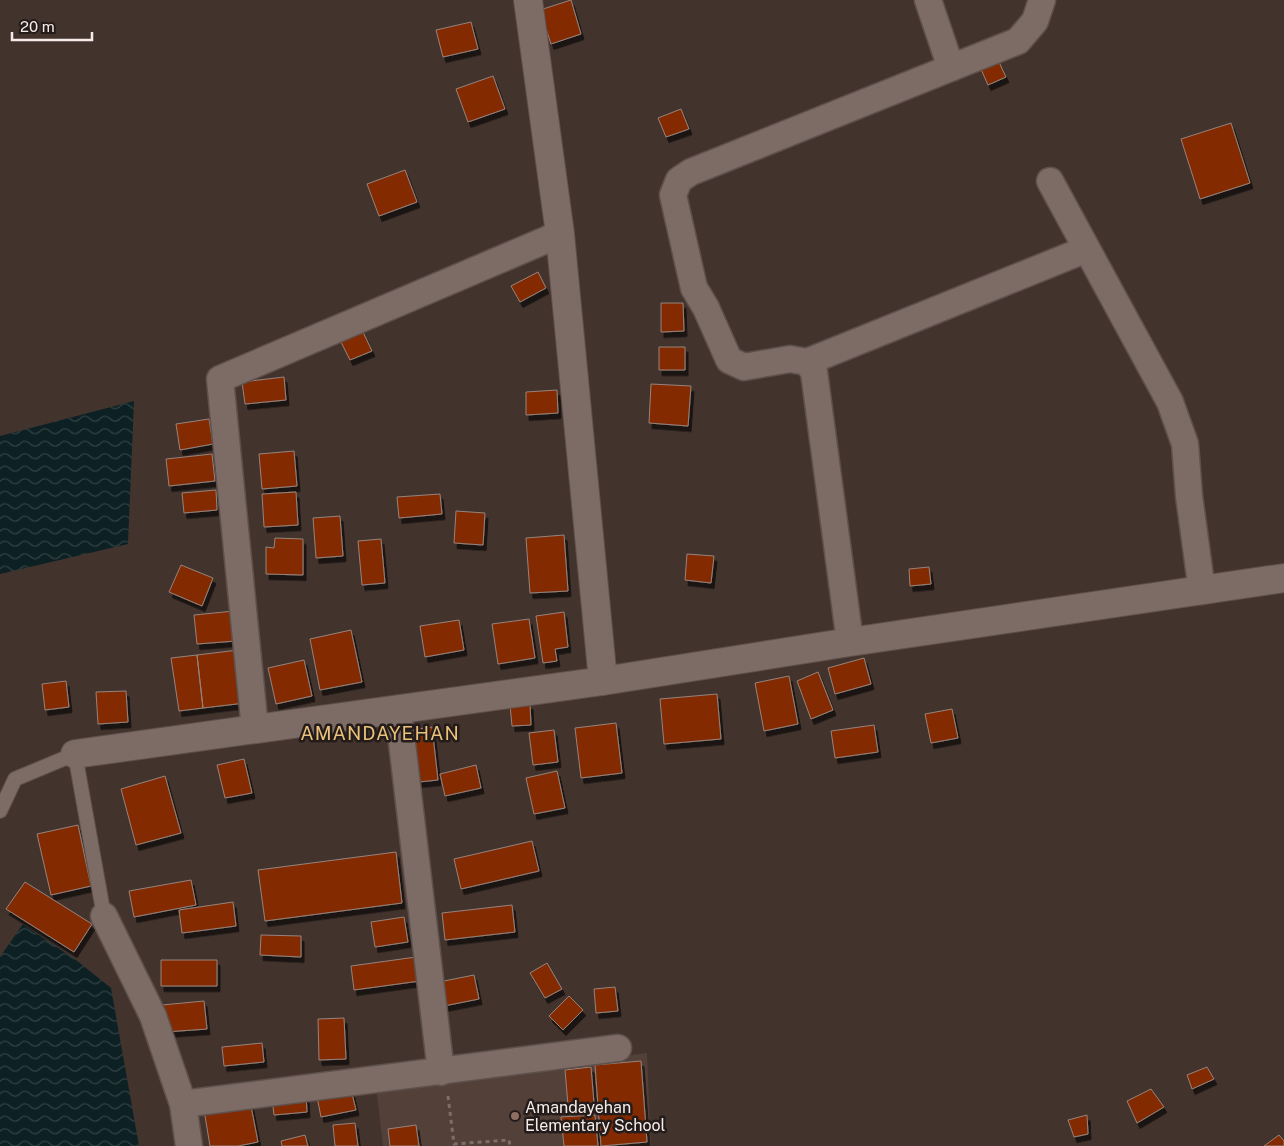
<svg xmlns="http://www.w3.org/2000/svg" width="1284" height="1146" viewBox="0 0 1284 1146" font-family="'Public Sans',sans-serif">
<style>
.education{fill:#534039}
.water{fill:url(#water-waves)}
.pier{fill:#42332d}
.building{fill:#842c03;stroke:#96837d;filter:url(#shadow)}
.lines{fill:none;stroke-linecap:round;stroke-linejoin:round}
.service-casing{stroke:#5e504c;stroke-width:16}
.minor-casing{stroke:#5e504c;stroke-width:29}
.tertiary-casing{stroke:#5e504c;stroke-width:30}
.path{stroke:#7c6e69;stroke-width:3;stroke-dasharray:4 4;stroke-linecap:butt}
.service{stroke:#7d6b65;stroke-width:14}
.minor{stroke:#7d6b65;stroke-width:26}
.tertiary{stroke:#7d6b65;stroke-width:28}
.education-dot{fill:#8d6e63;stroke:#231c1a;stroke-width:2}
.labels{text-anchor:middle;stroke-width:5;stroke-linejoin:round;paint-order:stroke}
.poi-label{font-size:16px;fill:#f6ebe8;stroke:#231c1a;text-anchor:start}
.quarter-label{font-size:19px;letter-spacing:1px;fill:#e9c17a;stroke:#231c1a}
</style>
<defs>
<pattern id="water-waves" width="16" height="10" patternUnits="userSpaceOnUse" patternTransform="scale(1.25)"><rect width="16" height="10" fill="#0d2124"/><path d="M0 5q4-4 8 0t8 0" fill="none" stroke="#314144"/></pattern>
<filter id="shadow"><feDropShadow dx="3" dy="5.5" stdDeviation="0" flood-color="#0009"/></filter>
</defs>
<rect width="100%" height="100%" fill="#42332d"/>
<path class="education" d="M647,1053L651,1146H383L376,1086Z"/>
<path class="water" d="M134,401L128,544L0,574V436Z
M0,909L76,960L111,988L139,1146H0Z"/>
<path class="pier" d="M0,909L23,924L0,957Z"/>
<path class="building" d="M571,0L581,34L551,44L540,10Z
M471,22L478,49L443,57L436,30Z
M998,60L1006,77L988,85L980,67Z
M493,76L505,109L468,122L456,89Z
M681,109L689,129L666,137L658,118Z
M1231,123L1250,183L1200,199L1181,139Z
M405,170L417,202L379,216L367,184Z
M538,272L546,288L520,302L511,286Z
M661,303H683L684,331L661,332Z
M363,332L372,351L350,360L341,342Z
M659,347H685V370H659Z
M284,377L286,400L245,404L242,382Z
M651,384L691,386L688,426L649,423Z
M557,390L558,413L526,415V392Z
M209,419L213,444L180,450L176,424Z
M294,451L297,486L262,489L259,454Z
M212,454L215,481L169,486L166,459Z
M216,490L217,510L184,513L182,493Z
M296,492L298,525L264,527L262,494Z
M440,494L442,514L399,518L397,497Z
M456,511L485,513L483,545L454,543Z
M340,516L343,556L316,558L313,518Z
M564,535L568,591L530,593L526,538Z
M275,538L303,539V575L266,574V547L274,548Z
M381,539L385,583L362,585L358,541Z
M687,554L714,556L711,583L685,580Z
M181,565L213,578L202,606L169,592Z
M929,567L931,584L910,586L909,569Z
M234,611L236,641L197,644L194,615Z
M564,612L568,647L555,649L557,661L543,663L536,616Z
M529,619L535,658L498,664L492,624Z
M459,620L464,650L425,657L420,626Z
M351,630L362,682L320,690L310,639Z
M238,650L245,703L203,708L197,655Z
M197,655L203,708L179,711L171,658Z
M864,658L871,684L835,694L828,668Z
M304,660L312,696L276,704L268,668Z
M818,672L833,710L811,719L797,681Z
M789,676L798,724L764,731L755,683Z
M66,681L69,707L45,710L42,684Z
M126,691L128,722L98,724L96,692Z
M717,694L721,739L664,744L660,699Z
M530,704L531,725L512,726L510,705Z
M952,709L958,738L931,743L925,714Z
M616,723L622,773L581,778L575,728Z
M874,725L878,752L835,758L831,731Z
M432,727L438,780L409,783L403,731Z
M554,730L558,762L533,765L529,733Z
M244,759L252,793L225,798L217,765Z
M476,765L481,788L445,796L440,774Z
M557,771L565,808L534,814L526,778Z
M165,776L181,833L136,845L121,789Z
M78,825L91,886L51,895L37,834Z
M532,841L539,871L461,889L454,859Z
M396,852L402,903L265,921L258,870Z
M191,880L196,905L134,917L129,891Z
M25,882L92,924L74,952L6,909Z
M233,902L236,926L182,933L179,910Z
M512,905L515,932L445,940L442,913Z
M404,917L408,942L375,947L371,922Z
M261,935L301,936V957L260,955Z
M416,957L420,981L354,990L351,966Z
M161,960H217V986H161Z
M547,963L562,989L545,998L530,973Z
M474,975L479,999L444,1006L439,982Z
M615,987L618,1011L596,1013L594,989Z
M569,996L583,1010L563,1030L549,1016Z
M204,1001L207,1029L165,1032L162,1005Z
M344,1018L346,1059L319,1060L318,1019Z
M262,1043L264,1062L224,1066L222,1047Z
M641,1061L647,1142L601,1146L595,1065Z
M591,1067L594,1103L568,1105L565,1070Z
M1207,1067L1214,1079L1192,1089L1187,1075Z
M350,1085L356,1110L321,1117L316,1092Z
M1151,1089L1164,1107L1137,1123L1127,1101Z
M306,1095L307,1112L274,1115L272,1099Z
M250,1101L258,1142L238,1146H210L204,1110Z
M595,1115L598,1146H564L561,1117Z
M1087,1115L1088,1134L1074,1137L1068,1120Z
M355,1123L358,1146H335L333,1125Z
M416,1125L419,1146H390L388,1129Z
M305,1135L308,1146H282L281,1141Z
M1279,1135L1284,1141V1146H1264Z"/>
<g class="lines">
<g class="service-casing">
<path id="service" d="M0,811L15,779L75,754L104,916"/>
</g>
<g class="minor-casing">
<path id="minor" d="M928,0L951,68
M1050,181L1170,402L1185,444L1189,496L1202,591
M807,362L1087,249
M850,642L814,372L807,362L790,359L744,367L729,360L706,308L694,288L673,195L679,180L691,172L1018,41L1035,21L1042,0
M398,709L441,1072
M255,729L220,379L560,234
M104,916L153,1016L183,1104L189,1146
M183,1104L618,1048"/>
</g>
<g class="tertiary-casing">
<path id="tertiary" d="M528,0L560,234L603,681
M75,754L603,681L850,642L1284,578"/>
</g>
<path class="path" d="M448,1096L454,1144L509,1140L510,1146"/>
<use href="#service" class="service"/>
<use href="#minor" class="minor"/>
<use href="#tertiary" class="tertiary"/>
</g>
<circle class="education-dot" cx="515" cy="1116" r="5"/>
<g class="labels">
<g class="poi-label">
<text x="525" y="1113">Amandayehan<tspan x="525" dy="18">Elementary School</tspan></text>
</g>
<g class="quarter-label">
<text x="380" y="740">AMANDAYEHAN</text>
</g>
</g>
<path d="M12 32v8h80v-8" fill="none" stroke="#f6ebe8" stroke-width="2.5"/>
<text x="20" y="32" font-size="15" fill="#f6ebe8" stroke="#231c1a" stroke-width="4" paint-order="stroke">20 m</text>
</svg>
